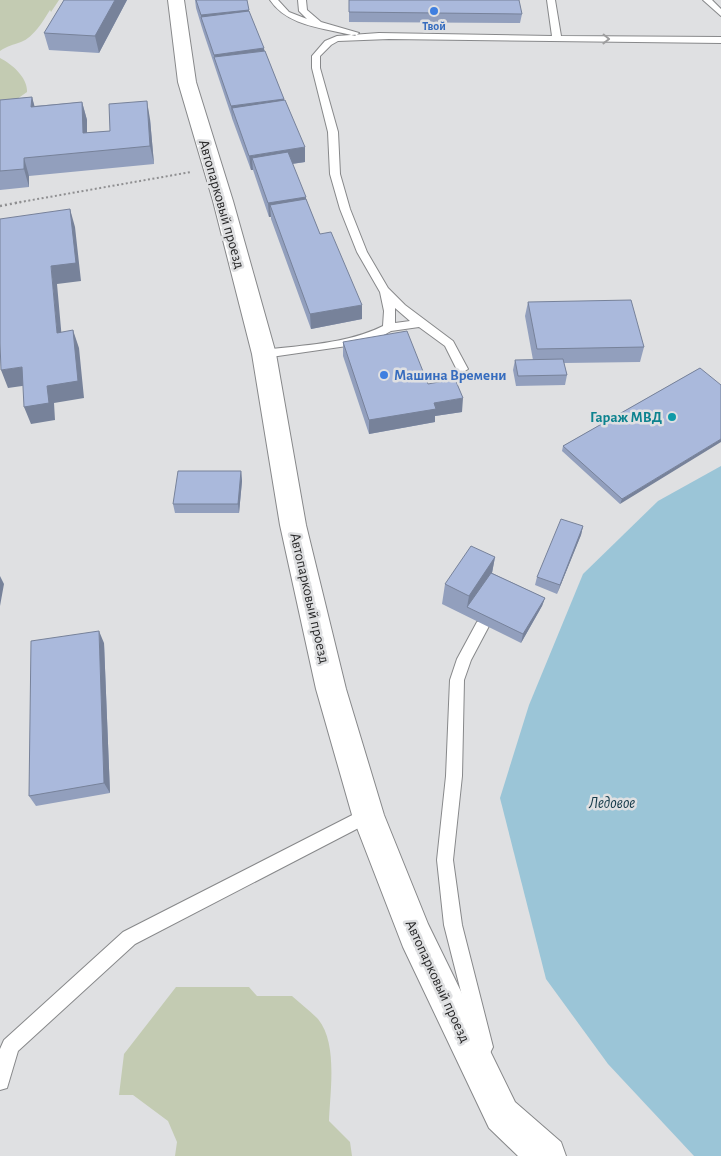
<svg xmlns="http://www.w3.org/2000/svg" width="721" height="1156" viewBox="0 0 721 1156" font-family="'Alegreya Sans',sans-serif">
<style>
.green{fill:#c3cbb2}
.water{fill:#9bc5d7}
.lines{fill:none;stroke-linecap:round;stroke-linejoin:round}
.lane-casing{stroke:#87888a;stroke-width:2}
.street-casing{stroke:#87888a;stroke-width:2}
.path-far1{stroke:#8f8f91;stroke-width:2;stroke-dasharray:2 2.5;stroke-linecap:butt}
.path{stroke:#8f8f91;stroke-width:2.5;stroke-dasharray:2 3;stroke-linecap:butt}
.lane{fill:#fff;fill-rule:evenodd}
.street{fill:#fff;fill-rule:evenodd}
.wall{fill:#929fbd}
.shaded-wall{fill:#77829a}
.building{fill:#aab9dc;stroke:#77829a}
.oneway{stroke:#9e9e9f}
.shop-dot{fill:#3f7fe0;stroke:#dfe0e2;stroke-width:2}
.culture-dot{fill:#0f9aa8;stroke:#dfe0e2;stroke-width:2}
.labels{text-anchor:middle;stroke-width:5;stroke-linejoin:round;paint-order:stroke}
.far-shop-label{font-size:12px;font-weight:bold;fill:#366cbe;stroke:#dfe0e2}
.street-label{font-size:15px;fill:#282829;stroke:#dfe0e2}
.shop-label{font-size:15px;font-weight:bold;fill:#366cbe;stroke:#dfe0e2;text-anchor:start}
.culture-label{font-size:15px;font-weight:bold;fill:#0d838f;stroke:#dfe0e2;text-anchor:end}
.water-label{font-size:16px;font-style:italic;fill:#153a49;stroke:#dfe0e2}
</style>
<rect width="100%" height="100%" fill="#dfe0e2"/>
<path class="green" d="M0,0H59L51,12L50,10C43,21 34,37 21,42C13,45 7,46 0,51Z
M0,58C12,64 28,78 27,92L0,111Z
M176,987H249L257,996H292C300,1003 310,1011 318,1019C338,1043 330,1092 329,1121L350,1142L352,1156H175L177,1142L168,1121L133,1095H119L124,1054Z"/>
<path class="water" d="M721,466V1156H694L608,1064L546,979L500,798L529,705L583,574L658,501Z"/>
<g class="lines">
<g class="lane-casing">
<path id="lane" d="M270,0H278L289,12L307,19L299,11L298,0H306L307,10L321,22L359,33L355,36C326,28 288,27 270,0Z
M547,0H555L561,36L721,37V43L389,39L338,41L331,45L320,56V68L338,132L340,174L350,209L367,252L388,288L405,305L453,341L468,369L462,373L458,372L445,346L419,327L391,331L382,336L347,346L264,358L260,357L258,354L260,351L264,350C303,345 347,344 383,326L384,311L380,292L357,252L340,209L330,174L328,132L312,68V56L325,41L337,36L379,33L552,36ZM395,308L410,321L395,323Z
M703,0H712L721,9V16Z
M482,620L487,622L489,626L471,660L464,680L462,776L453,860L462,925L493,1047L490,1053L484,1056L478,1053L475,1047L444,925L437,860L446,776L450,680L457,659L477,622Z
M368,807L374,810L376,815L374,820L135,944L18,1051L7,1088L0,1090V1049L4,1040L123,932Z"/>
</g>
<g class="street-casing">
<path id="street" d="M168,0H184L196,82L233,201L276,354L306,525L346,689L384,815L428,924L515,1102L561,1142L566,1156H518L489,1128L403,947L352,815L316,689L280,525L252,354L213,201L178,82Z"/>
</g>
<path class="path-far1" d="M15,203L191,172"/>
<path class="path" d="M0,206L21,202"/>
<use href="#lane" class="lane"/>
<use href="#street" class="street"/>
</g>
<path class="wall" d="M64,0H127L99,53L49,50L44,33Z
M195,0H247L249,12L284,99L305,162L292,164L320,234L362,319L311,329L271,219V217H269L253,170H251L233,121L203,31L196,8Z
M349,0L522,14L520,23L349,22Z
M32,97L34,106L82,102L87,120V133L110,131L150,119L154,164L29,176V187L0,190V100Z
M528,302L644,347L640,362L564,363L567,375L565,385L516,386L513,370L515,360H533L525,316Z
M343,342L428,384L462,412L435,416V422L369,434L343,356Z
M700,368L620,504L562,451L563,446Z
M241,471L242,481L239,513H175L173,504Z
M583,526L581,535L557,594L535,585L537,577Z
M495,557L492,573L545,598L542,606L521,643L442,604L445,584Z
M104,643L110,793L36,806L29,796Z"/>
<path class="shaded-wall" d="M115,0H127L99,53L95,36Z
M249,10L250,23L201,17L202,29L201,15Z
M264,48L266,62L215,59L214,55Z
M32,97L37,115L31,107Z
M284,99L285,113L232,108L233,121L231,106Z
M147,101L150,119L154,164L150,146Z
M82,102L87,120V151L83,133Z
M305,147V162L256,169L252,158L253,170H251L249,156Z
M24,158L29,176V187L24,169Z
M306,197L307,211L270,205L271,217H269L268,203Z
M70,209L75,227L81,281L57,284L63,351L57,333L51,266Z
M362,305V319L311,329L310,314Z
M73,330L79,348L84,398L54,403L55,420L31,424L24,407Z
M22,367L29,385L8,388L1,370Z
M463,398L462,412L435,416V422L369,434V420L434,403Z
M721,439V442L620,504L622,499Z
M241,471L242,481L239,513L238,504Z
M583,526L581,535L557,594L560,585Z
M495,557L491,578L467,607L469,596Z
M0,576L4,584L0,606Z
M545,598L542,606L521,643L523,634Z
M99,631L104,643L110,793L104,783Z"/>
<path class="building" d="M64,0H115L95,36L44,33Z
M196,0H247L249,10L201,15Z
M349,0H519L522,14L349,12Z
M249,11L264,48L214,55L201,17Z
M265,51L284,99L231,106L214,57Z
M32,97L31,107L82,102L83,133L110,131L109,104L147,101L150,146L24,158V169L0,171V100Z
M285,100L305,147L249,156L232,108Z
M288,152L306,197L268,203L252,158Z
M306,199L320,234L331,232L362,305L310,314L270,205Z
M70,209L76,263L51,266L57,333L73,330L78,381L47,386L49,403L24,407L22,367L1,370L0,343V219Z
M631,300L644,347L537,349L528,302Z
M407,331L428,384L455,379L463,398L434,403L436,409L369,420L343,342Z
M563,359L567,375L518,376L515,360Z
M700,368L721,385V439L622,499L563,446Z
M178,471H241L238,504H173Z
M561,519L583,526L560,585L537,577Z
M471,546L495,557L469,596L445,584Z
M491,573L545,598L523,634L467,607Z
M99,631L104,783L29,796L31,641Z"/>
<defs><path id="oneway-chevron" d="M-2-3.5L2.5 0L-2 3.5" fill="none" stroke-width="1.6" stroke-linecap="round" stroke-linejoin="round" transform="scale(1.25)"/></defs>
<use class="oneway" href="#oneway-chevron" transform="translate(606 39) rotate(1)"/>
<g class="shop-dot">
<circle cx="434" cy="11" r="5"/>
<circle cx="384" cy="375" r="5"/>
</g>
<circle class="culture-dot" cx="672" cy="417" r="5"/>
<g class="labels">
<g class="far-shop-label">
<text x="434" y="30">Твой</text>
</g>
<g class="street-label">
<text transform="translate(222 204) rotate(74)" y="5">Автопарковый проезд</text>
<text transform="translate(310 598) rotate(77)" y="5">Автопарковый проезд</text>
<text transform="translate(438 981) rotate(65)" y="5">Автопарковый проезд</text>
</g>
<g class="shop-label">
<text x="394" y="380">Машина Времени</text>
</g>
<g class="culture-label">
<text x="662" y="422">Гараж МВД</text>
</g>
<g class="water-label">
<text x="612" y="808">Ледовое</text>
</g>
</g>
</svg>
